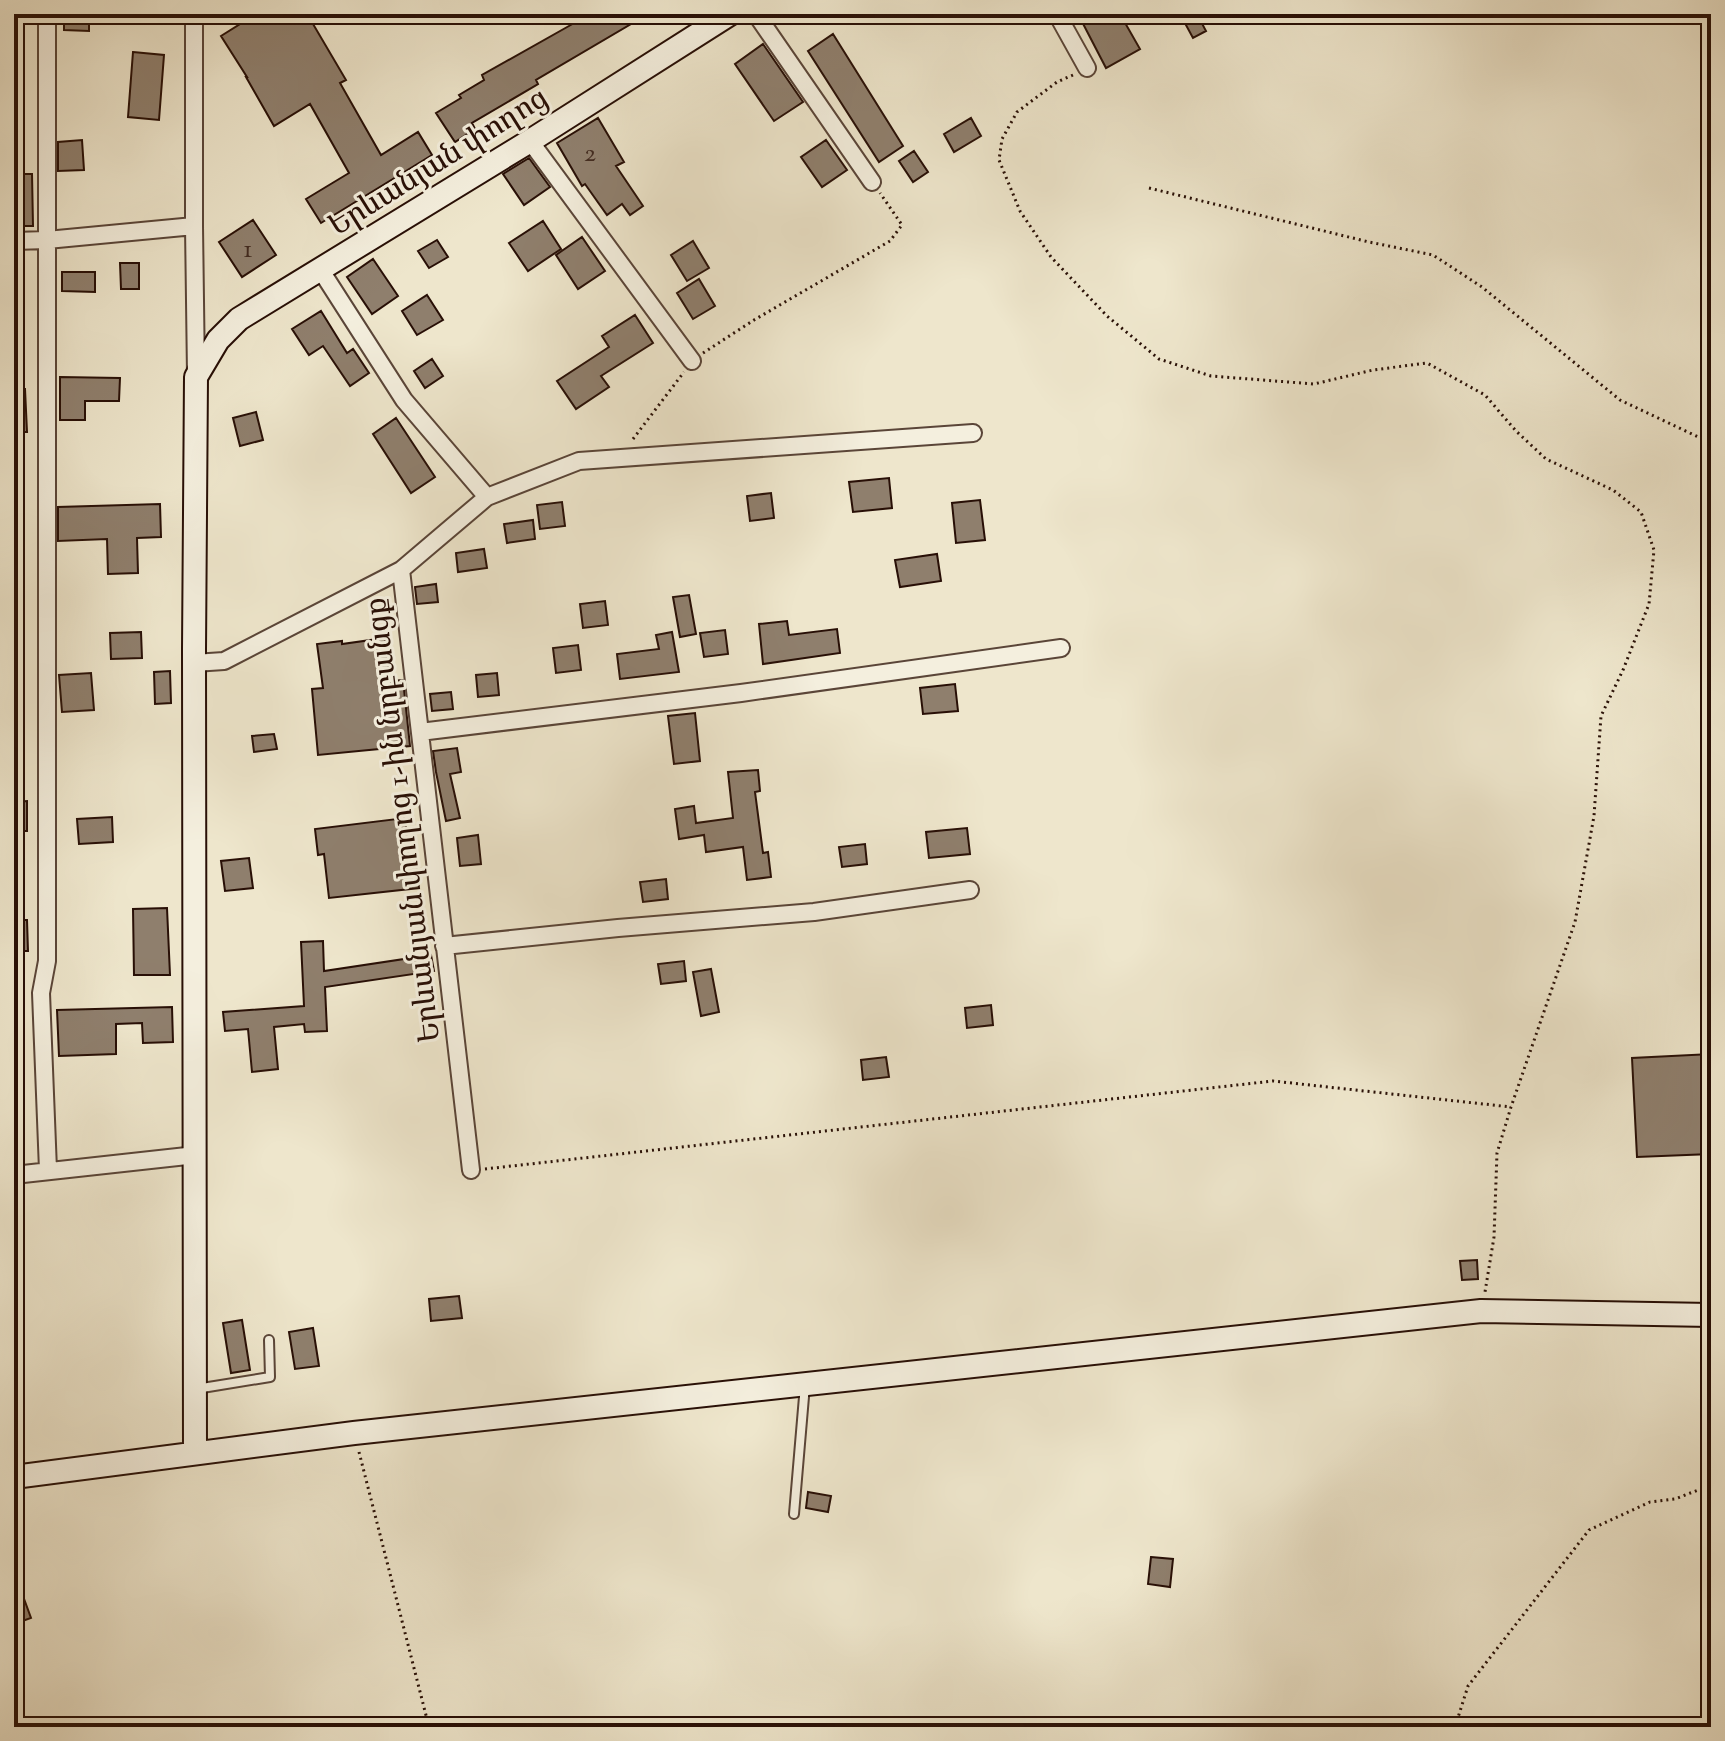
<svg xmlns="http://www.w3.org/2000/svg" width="1725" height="1741" viewBox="0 0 1725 1741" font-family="'Sorts Mill Goudy','Noto Serif Armenian',serif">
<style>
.building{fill:#8f7f6d;stroke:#280f06;stroke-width:2}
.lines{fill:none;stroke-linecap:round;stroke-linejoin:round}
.service-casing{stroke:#5a4538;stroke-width:12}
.minor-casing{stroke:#5a4538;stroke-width:20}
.secondary-casing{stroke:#280f06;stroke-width:26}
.path{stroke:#280f06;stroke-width:3;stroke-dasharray:2 4;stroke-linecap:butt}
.service{stroke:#f4efde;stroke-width:8}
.minor{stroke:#f4efde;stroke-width:16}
.secondary{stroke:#f4efde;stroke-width:22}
.labels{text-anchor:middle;stroke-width:6;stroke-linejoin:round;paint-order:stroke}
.number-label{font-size:26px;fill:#422b20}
.street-label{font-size:30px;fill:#280f06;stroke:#f4efde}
</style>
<rect width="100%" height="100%" fill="#eee6cc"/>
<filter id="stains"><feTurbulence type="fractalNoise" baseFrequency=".0025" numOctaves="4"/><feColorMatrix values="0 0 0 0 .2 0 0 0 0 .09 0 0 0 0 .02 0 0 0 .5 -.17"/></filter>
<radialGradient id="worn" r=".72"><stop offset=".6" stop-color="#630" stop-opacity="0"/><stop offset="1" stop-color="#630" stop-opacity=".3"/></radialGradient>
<path class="building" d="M64,14H89V31L64,30Z
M256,14H309L315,23L313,24L346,80L340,83L381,155L418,132L432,155L321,223L306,199L349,173L310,104L274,126L246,77H247L221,36Z
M571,14H648L536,80L538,84L472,123L475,129L455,142L436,113L461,98L459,95L484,80L482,75L576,22Z
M1078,14H1120L1140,49L1106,68Z
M1180,14H1197L1206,31L1193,38Z
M833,34L903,146L879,162L808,51Z
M763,44L803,102L774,121L735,64Z
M133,52L164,55L159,120L128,117Z
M598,118L624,162L616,166L643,206L630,215L622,204L607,215L585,184L582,186L557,143Z
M971,118L981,136L954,152L944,134Z
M82,140L84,170L58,171V142Z
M826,140L847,170L822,187L801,157Z
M914,151L928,172L913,182L899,161Z
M529,158L550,187L524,205L503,174Z
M14,174H32L33,226H14Z
M253,220L276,255L242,277L219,242Z
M543,221L561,249L528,271L509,243Z
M582,237L605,271L578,289L556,255Z
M437,240L448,257L429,268L418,251Z
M693,241L709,268L687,281L671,255Z
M373,259L398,296L372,314L347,277Z
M120,263H139V289H121Z
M62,272H95V292L62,291Z
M699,279L715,306L693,319L677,293Z
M427,295L443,320L417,335L402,311Z
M321,311L347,353L353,349L369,373L350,386L323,346L309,355L292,329Z
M635,315L653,343L601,376L609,387L576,409L557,381L609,347L602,336Z
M432,359L443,376L425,388L414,371Z
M60,377L120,378L119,401H85V420H60Z
M14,389H25L27,432H14Z
M256,412L263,440L240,446L233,418Z
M396,418L435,477L411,493L373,434Z
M889,478L892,508L853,512L849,482Z
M771,493L774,518L750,521L747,496Z
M980,500L985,540L956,543L952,503Z
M562,502L565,526L540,529L537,505Z
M160,504L161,537L137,538L138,573L108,574L107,539L58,541V507Z
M533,520L535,539L507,543L504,524Z
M484,549L487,568L458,572L456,553Z
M937,554L941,581L900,587L895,560Z
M436,584L438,602L417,604L415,587Z
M689,595L696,634L680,637L673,597Z
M605,601L608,625L583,628L580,604Z
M787,621L789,635L837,629L840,653L763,664L759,624Z
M725,630L728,654L704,657L700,633Z
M141,632L142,658L111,659L110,633Z
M672,632L679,672L620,679L617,654L659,649L656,635Z
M385,638L390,681L403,680L410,746L318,755L312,689L323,688L317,644L342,641V644Z
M578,645L581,670L556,673L553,648Z
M170,671L171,703L155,704L154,672Z
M91,673L94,710L62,712L59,675Z
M497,673L499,695L478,697L476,675Z
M955,684L958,711L923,714L920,688Z
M451,692L453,709L432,711L430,694Z
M695,713L700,761L674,764L668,716Z
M274,734L277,749L254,752L252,736Z
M457,748L461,772L450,774L460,818L446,821L436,772L433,751Z
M758,770L760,791L755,792L763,853L768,852L771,877L747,880L743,847L706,852L704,835L679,839L675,809L694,806L696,823L733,818L728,772Z
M27,801V831H14V802Z
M112,817L113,842L79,844L77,819Z
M405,818L410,863L416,862L419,888L329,898L324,854L318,855L315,829Z
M967,828L970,854L929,858L926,832Z
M478,835L481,864L460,866L457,838Z
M865,844L867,864L842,867L839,847Z
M249,858L253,888L225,891L221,861Z
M666,879L668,899L643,902L640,882Z
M167,908L170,975H134L133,909Z
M14,920H27L28,951H14Z
M323,941L324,971L431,955L434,971L325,987L327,1031L305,1032L304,1024L274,1027L278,1069L252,1072L248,1029L225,1031L223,1012L304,1006L301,942Z
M684,961L686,981L661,984L658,964Z
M711,969L719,1012L701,1016L693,972Z
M991,1005L993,1025L967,1028L965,1008Z
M172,1007L173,1042L143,1043L142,1023L116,1024V1054L59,1056L57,1010Z
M1711,1054V1154L1637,1157L1632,1058Z
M886,1057L889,1077L863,1080L861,1060Z
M1477,1260L1478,1279L1462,1280L1460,1261Z
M459,1296L462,1318L431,1321L429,1299Z
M242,1320L250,1370L231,1373L223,1323Z
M313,1328L319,1366L295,1369L289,1332Z
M808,1492L831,1496L828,1512L806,1508Z
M1151,1557L1173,1559L1170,1587L1148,1584Z
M14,1577H16L31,1618L14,1624Z"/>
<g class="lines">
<g class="service-casing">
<path id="service" d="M196,1389L270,1377L269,1340
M794,1514L805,1385"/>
</g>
<g class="minor-casing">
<path id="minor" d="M47,14V961L41,993L48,1170
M194,14V226L196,375
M756,14L872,182
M1057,14L1087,68
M530,141L692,361
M14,241L47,240L194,226
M320,269L404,400L487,497
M401,570L471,1170
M194,663L224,661L401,570L487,497L579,461L973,433
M420,732L741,693L1061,648
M444,946L618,928L814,912L970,890
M14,1175L196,1155"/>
</g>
<g class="secondary-casing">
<path id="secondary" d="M195,1452L194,650L196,377L218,340L239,319L530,141L730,14
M14,1477L354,1433L1481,1311L1711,1315"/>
</g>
<path class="path" d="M1073,75L1057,82L1017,112L1002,139L999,160L1020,211L1051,257L1107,316L1159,359L1211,376L1314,384L1373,370L1427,363L1485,395L1516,431L1546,459L1613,490L1641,512L1654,550L1649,604L1623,670L1601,716L1594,816L1575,922L1511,1107L1497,1153L1494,1237L1485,1292
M1149,188L1369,242L1433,255L1482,287L1620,400L1711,443
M703,353L754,320L890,241L902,225L880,193
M633,439L684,372
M485,1169L1273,1081L1511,1107
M359,1452L429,1727
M911,1727L942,1721
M1455,1727L1468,1686L1589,1530L1650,1502L1675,1499L1711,1485"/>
<use href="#service" class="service"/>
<use href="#minor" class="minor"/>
<use href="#secondary" class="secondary"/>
</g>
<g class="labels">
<g class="number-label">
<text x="590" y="161">2</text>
<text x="248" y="257">1</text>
</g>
<g class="street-label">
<text transform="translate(438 161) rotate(-32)" y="10">Երևանյան փողոց</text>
<text transform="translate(402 820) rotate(-97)" y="10">Երևանյան փողոց 1-ին նրբանցք</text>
</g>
</g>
<rect width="1725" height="1741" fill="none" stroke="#eee6cc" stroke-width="48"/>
<rect x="16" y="16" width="1693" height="1709" fill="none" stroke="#280f06" stroke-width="4"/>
<rect x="24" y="24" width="1677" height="1693" fill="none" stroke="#280f06" stroke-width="2"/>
<rect width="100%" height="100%" filter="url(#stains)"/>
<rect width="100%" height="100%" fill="url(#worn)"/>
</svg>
